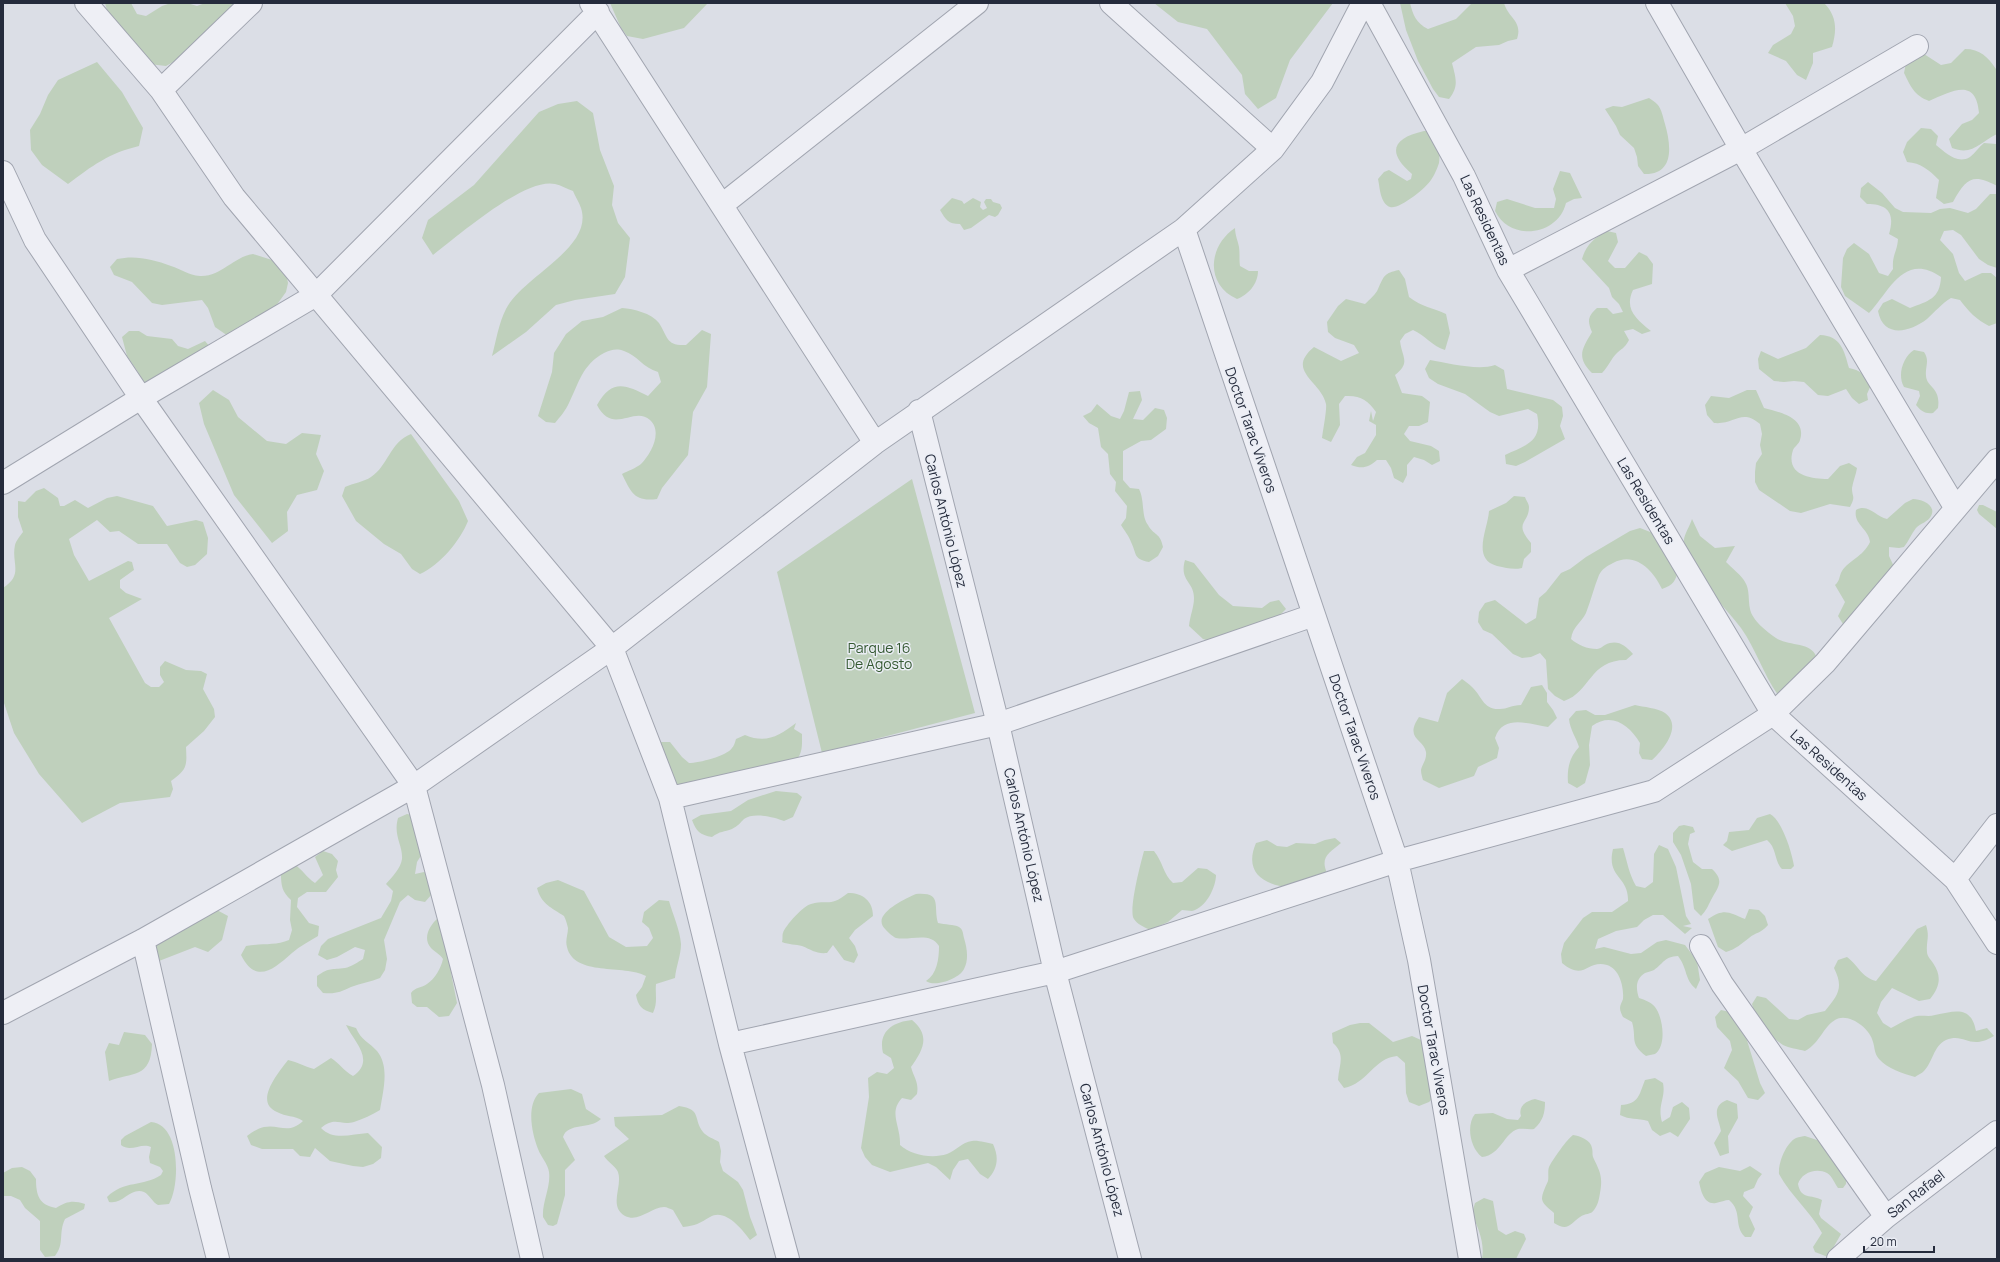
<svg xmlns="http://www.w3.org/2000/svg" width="2000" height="1262" viewBox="0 0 2000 1262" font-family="Manrope,sans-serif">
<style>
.green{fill:#bfd0bc}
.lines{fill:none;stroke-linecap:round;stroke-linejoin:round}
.minor-casing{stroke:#a1a5b0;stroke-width:24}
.minor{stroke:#eeeff5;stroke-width:22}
.labels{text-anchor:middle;stroke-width:3;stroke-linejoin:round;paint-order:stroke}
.street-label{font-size:14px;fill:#252b3c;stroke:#eaedf4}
.park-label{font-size:14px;fill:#355932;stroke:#eaedf4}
</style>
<rect width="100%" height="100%" fill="#dbdee6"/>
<path class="green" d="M105,3H131L137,14L146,16L162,6L171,3H187L197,6L205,3H234L207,37L175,61L166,66L149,64L110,21Z
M610,3H708L684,28L643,39L627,36L621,28Z
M1154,3H1333L1290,60L1276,98L1258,109L1245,94L1242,75L1207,29L1178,22Z
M1400,3H1410C1413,15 1416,23 1428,29L1456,19L1472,3H1504C1508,18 1523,21 1517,39L1508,41L1499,45L1476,47L1452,63C1456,79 1459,86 1449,99L1439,97L1433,89L1418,61L1406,30Z
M1785,3H1824C1837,16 1837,30 1832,47L1813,53V63L1806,80L1797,75L1786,61L1768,53L1773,45L1791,34L1795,26L1793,16Z
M1965,49C1980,49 1988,57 1996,69L1997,134C1980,142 1973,156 1952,148L1949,139L1962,124L1972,120L1979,113C1976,77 1952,91 1929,101C1914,95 1911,87 1904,73L1906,63L1924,54L1941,65L1951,63Z
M97,62L122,92L143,128L139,146C109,153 92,166 68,184L42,165L31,150L30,130L40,114L48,95L58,80Z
M1649,98C1652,100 1655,102 1657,104C1662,109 1663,118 1665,124C1671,145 1675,175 1644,174L1638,166L1637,157L1634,148L1620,135L1616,126L1605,109L1613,106L1622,107Z
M577,101L593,113L600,150L614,186L612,205L618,223L630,238L625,277L615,294L575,300L556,305L526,332L492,356C496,341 499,322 506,309C523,276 594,248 581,208C579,202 575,196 573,191C567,189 561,185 555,184C525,177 458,236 433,255L422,238L428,220L474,185L539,112L558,104Z
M1921,128L1931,129L1938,136L1936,145C1945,152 1957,165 1970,157C1975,153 1979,147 1984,143L1996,144L1997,186C1973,173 1966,178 1953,202L1944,204L1936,198L1939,180C1929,170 1921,163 1907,162L1903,152L1907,142Z
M1424,131H1429L1439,142C1439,148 1440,157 1439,163C1437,169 1434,176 1431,180C1426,188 1399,210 1390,207C1380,203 1380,188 1378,179L1384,172L1389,170L1407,181L1411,179L1412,174C1386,152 1393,138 1424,131Z
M1560,171L1570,173L1582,198L1574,199L1566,203C1558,236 1510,242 1495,211L1497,202L1507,199L1535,208H1554L1556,199L1553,189Z
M1868,182L1882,193L1895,208L1903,212L1931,213L1940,209L1950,208L1968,213L1976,209L1990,194H1997V268L1988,265L1979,259L1961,235L1953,230L1944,231L1940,240L1953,254L1959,273L1965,281L1982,273H1991L1997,278V323L1989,326C1977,320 1968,311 1960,300L1951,298C1941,304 1935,312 1927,319C1909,333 1883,338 1878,311L1883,303L1892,299L1910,308C1928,301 1940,299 1941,277C1904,251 1889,292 1869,313L1845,296L1841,287L1843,258L1847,249L1854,243L1869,254L1879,273L1888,276L1893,269C1892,254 1897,253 1898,239L1889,234C1895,214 1889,204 1867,204L1860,197L1861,188Z
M952,198L962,201L964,204L973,198L981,202L980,207L983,210L987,208L984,202L986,199H991L993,202L1000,204L1002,208L998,215L995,217L989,215L971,228L964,230L960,224C948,224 946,220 940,210Z
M1235,228C1235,235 1238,241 1239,247C1240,254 1239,259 1240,266L1249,271H1258C1258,284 1248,295 1237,299C1205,285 1208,246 1235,228Z
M1607,231L1616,233L1618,242L1608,261L1615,268H1625L1639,252L1647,256L1653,264L1652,284L1633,290C1624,309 1636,319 1651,331L1642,334L1633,329L1624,331L1629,340C1624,349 1622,348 1616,354C1611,359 1608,367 1602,373H1592C1576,357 1582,349 1592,332C1587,321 1588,316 1597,308H1607L1613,314L1623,312L1619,304L1612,297L1609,288L1582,259C1586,245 1594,238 1607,231Z
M253,254L272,260L286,273L288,283L286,292L273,310L256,322L237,328L228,336L215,327L208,308L202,300L162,305L152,303L132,282L114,275L110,267L117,259C135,255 153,259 171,266C181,269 188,275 200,276C221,277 233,257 253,254Z
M1399,270L1405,279L1409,297C1423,308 1432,307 1446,314L1450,333L1445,350C1432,346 1425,335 1413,330L1405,334L1400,341C1402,358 1411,362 1395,375L1402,393L1422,396L1430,402L1428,422L1419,426H1409L1404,434L1410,441L1431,446L1439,451L1440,461L1432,465L1424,460L1414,457L1407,465V475L1403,483L1394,478L1391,468L1386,460H1377C1368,468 1362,469 1351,465L1357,457L1365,453L1376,435V425L1369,421L1371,411L1373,421L1376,412C1368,400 1360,395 1345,396L1339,404L1340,425L1331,442L1322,438C1323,430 1327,409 1326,404C1321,381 1285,371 1314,347L1341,361L1359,353L1354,345L1335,338L1328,332L1327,322L1338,306L1346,299L1365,304C1370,299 1376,294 1378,289C1384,276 1384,273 1399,270Z
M622,308C634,309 651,313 659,323C668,337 666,346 686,345L702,330L711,334L707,387L693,412L688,455L662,488L657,499C634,502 631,492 622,474C628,471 636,468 641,464C651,454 663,432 650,420C634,405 613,436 597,405C612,378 626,385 648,396L661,382L658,372C643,368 637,355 624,351C616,348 611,350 604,353C582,365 579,383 569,403C566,410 560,417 555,423L546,422L538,416L552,372L554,353L566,334L582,321L603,317Z
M129,331H139L147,336L172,339L178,346L188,349L205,341L211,348L150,386L141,381L138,372L127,356L122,337Z
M1820,335C1841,336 1844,350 1849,368C1860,370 1865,375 1871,385L1867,394L1868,400L1859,404L1852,398L1846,389L1828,396L1818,395L1804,382L1794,381L1784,382L1774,381L1759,369L1758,359L1761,351L1778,359L1806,348Z
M1914,350L1924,352C1930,361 1925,366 1926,376C1927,388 1941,387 1938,408L1933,413C1925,414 1921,411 1916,405L1920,396L1919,391L1904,387C1897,375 1903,357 1914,350Z
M1430,360C1448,363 1478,371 1495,365L1504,370L1507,389L1553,400L1562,407L1563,416L1560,426L1565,439L1525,462L1516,466L1506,464L1505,455C1526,445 1543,442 1537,414L1528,409L1499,416L1490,412L1465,394L1438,384L1429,378L1425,369Z
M213,390L229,400L238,417L267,441L286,444L302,433L321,435L316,454L324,471L317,490L297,495L287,512L288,531L272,543L234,495L204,424L199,403Z
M1747,390H1756L1764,408C1780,412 1807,418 1800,440C1799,444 1795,446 1793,450C1785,475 1810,479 1828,479L1840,466L1849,463L1857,468C1856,475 1853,481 1852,488C1852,498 1856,495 1850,507L1830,504L1801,513L1790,511L1759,490L1755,482V472L1756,463L1762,454L1760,445L1762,434L1760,424C1741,408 1735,425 1714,423L1707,415L1705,405L1711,396L1729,398Z
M1140,391L1142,400L1133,419L1143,420L1155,408L1164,410L1167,418L1166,429L1151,440L1141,441L1123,451V480L1130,488L1139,489C1145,501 1141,516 1148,525C1154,536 1160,532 1163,547L1158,556L1149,562C1133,559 1137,554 1131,542C1129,536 1124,530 1121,525L1126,518L1127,506L1115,491L1116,482L1110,474L1108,454L1101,447L1098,428L1089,423L1083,416L1091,412L1097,404L1111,416L1120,419L1124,411L1129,392Z
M411,434L459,501L468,521C460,541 440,565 420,574L412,569L401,554L384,544L356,521L342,496L345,487C353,483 364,482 371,477C388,466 390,442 411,434Z
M912,479L975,713L822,753L777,572Z
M44,488L58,498L60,506H64L75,500L88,508L107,498L117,496L153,506L167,526L196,520L203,522L208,538L207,554L195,565L187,567L180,563L167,544H138L119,531L110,532L97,520L69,539L74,555L89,581L128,561L132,562L134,570L120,580V588L126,593L142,599L109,618L145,683L151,687H159L164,682L160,675V667L165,661L186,670L201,671L207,674L203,689L214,709L215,717L204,731L186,747C187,767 187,769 171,781L173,789L170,797L120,803L82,823L39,774L14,733L3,700V588C24,574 11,564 15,545C16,541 20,536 23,532L18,517V501L25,502L36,491Z
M1514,496L1525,497C1526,500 1529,504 1529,507C1529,524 1513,522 1531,543V552L1524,559L1522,568C1513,570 1507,568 1497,566C1471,559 1488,529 1489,511L1506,503Z
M1913,499C1921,499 1937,505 1931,516C1928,522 1921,523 1916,528C1911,534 1909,541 1904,547L1899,548L1889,547V556L1896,571L1848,625L1843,624L1838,616L1845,602L1835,585C1840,581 1839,576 1842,571C1849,560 1863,557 1870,542C1869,529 1853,524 1856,510C1868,503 1876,517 1887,519L1905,503Z
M1979,505H1983L1997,512V529L1979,514L1977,510Z
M1692,519L1700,536L1715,548L1735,546L1726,562C1731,567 1742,576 1745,582C1750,590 1748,600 1750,609C1752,620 1767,632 1776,638C1788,646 1811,642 1816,656L1814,662L1778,695C1763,674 1756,649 1741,628C1726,608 1685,567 1684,542C1683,536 1690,526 1692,519Z
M1640,528L1658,535L1678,570C1676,581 1673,585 1662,589C1653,570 1635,551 1613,563C1607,566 1602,569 1599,575C1594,587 1591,600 1586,613C1581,623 1573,626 1571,639C1578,645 1587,649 1597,649C1600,649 1603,646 1605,645C1617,639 1625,645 1633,654L1626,660C1589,660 1591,692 1564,701L1555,696L1548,689L1546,660L1540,653L1531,657L1522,658L1513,654L1492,634L1483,630L1478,622L1479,612L1485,603L1495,600L1526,624L1536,618L1539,598L1546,592L1561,573L1570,569L1586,557L1630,531Z
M1185,560L1194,563L1219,595L1233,606L1262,608L1270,602L1279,600L1286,609L1279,616L1213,642L1203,639L1189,626C1190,616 1194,607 1194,598C1194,581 1179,581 1185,560Z
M1462,679C1465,681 1469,684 1472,687C1482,696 1483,710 1500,709C1507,709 1512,705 1521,705L1531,687L1542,685L1547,693V702L1553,710L1557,718L1548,727C1529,724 1503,714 1495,738L1499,748L1497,758L1478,767L1474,776L1439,788L1423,780C1422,777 1421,773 1421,770C1422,764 1427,760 1426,752C1424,739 1404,739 1419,717L1438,722L1447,693Z
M1635,705C1643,707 1658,708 1665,713C1683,726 1663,750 1652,760L1642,759L1639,753L1640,743C1629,725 1612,712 1592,726L1589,745L1590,765L1585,783L1577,788L1568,783C1567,769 1569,758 1579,747C1576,737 1570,730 1569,719L1576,711L1586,710L1595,715H1605Z
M796,723L794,729L802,734C802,747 803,753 794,763L675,788L658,752L661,742H670L682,757L689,763C699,763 727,756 732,748C734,746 735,742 736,739L745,735C766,744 779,736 796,723Z
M776,791L797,793L802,797L793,817L784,821C774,817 753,812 744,819C740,823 738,826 732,829C724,832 720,831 712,837C700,835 696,831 692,820L701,815L731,811L748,800Z
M407,814L417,816L422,854L417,862L415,874L424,872L434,876L432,894L425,902L415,900L408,895L400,902L384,940L387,959L385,970L380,978C371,982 361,983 351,987C340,992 337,994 323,993L317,986V976C330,967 331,970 345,968C351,967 358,962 363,959L365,950L355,947L337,957L327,960L318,955L321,946L328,939L381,918L391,901L393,891L386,884C392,877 401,868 402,859C403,845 393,836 398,818Z
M1770,814C1782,820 1792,853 1794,866L1791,869H1782C1774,861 1777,848 1767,840L1732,851L1723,845L1727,841L1729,832L1749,830L1757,818Z
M1684,825L1693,827L1695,832L1690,834L1688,844L1693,862L1702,869H1712C1725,881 1718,887 1711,900C1708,906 1706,911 1701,916L1694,909L1691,884L1681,855L1673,842V833L1679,826Z
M1335,838L1341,843C1329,853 1320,857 1327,873C1318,877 1301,887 1292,888C1289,889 1284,887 1280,886C1256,881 1246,866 1256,843L1267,840L1277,846L1287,847L1296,843L1315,844L1325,840Z
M1659,845L1668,849L1676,867L1686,916L1691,924L1683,926L1692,928L1685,934L1663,915H1653L1644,920L1637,927L1616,931L1598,939L1595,949L1604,947L1631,954L1641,953L1657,942L1666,940L1685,945L1697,961L1700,980L1696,989C1684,979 1688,969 1678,956C1664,957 1665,962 1654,970C1652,971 1648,972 1645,973C1635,979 1636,989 1639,998C1645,1000 1651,1002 1655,1007C1663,1017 1667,1046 1655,1054C1652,1055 1648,1055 1646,1056C1629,1043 1637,1039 1632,1022L1623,1017C1622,1015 1620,1011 1620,1008C1620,1005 1622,1002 1623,999C1624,988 1620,969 1607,965C1587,959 1585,982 1562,963L1561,954L1564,943L1583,918L1592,912H1612L1628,901C1629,876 1606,878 1613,849L1623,848C1627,861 1629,874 1636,886L1645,888L1653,882L1654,854Z
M323,851L332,854L338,861L336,870L338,877L326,892H307L298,898L297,907L309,923L319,926L318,936C310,941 300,946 292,953C274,969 256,985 241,955L246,946C261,943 275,946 289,940L292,930L290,920L291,900C282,892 281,885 281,874L294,864C303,870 306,877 315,883L323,875L315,857Z
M1144,851H1154C1163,862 1163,874 1173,883L1182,882L1198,868L1207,869L1216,875C1216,887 1206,908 1192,911C1189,911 1185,910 1182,910L1168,922L1150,930C1144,927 1137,924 1134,919C1128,911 1141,862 1144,851Z
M558,880L584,891L609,937L626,947L647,946L653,938L649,928L642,922L644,912L659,900L669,901C673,915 680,930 681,944C681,955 676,967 675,978L656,984C655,995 658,1002 653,1013C642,1010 638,1006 636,995L642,987L646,976C624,964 574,977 567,947C565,941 568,934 568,928C567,924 566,920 564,916C552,908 541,904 537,888L546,883Z
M848,893C863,893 873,901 873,916L855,930L849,938L855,946L858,955L854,963L844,960L833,945L827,953C816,954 812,950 802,946C796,944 789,945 782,942C783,939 782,935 783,933C785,926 804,905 811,904C829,899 829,908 848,893Z
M916,894C943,892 933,906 938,923C945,925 954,924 959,927C963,929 963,934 964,938C967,948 969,959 964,969C960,978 935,988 926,981C937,974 939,959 939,946C930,931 910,941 896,938C893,937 888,932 886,930C869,915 905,899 916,894Z
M215,909L228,916L222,940L208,952L195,947L159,961L155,946C165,931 174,934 189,926C198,922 207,914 215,909Z
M1749,909L1759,910L1765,916L1768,925C1760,934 1756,932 1749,938C1741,944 1736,949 1726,952L1718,947L1708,919C1724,908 1729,912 1745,919Z
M438,918L456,953L451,973L457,1003L449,1016L439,1017L427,1007H417L412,1003L411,993C415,987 422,988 427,984C435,979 441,968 443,959C440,954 435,952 431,948C422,938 430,925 438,918Z
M1926,925C1930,937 1926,941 1927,952C1927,956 1931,960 1933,963C1942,976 1940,987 1930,999L1919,1001L1892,988L1881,1002L1877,1013L1883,1023L1891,1028C1899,1024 1908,1018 1917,1016C1923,1015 1929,1017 1935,1015C1955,1011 1971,1005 1976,1031L1987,1028L1994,1036C1969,1051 1965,1032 1946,1040C1933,1046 1933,1063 1923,1072C1921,1074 1917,1075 1915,1077C1902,1073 1888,1069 1879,1059C1874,1053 1875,1048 1873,1042C1870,1028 1848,1012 1835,1020C1823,1027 1820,1043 1805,1051C1798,1049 1789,1048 1783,1045C1769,1036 1756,1020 1752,1004L1757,996L1766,998L1789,1019L1798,1020L1807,1015L1825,1011C1838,995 1844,988 1834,968L1838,960L1847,957C1859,966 1861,977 1876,981L1917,929Z
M1721,1010L1730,1012L1743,1027L1760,1083L1765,1093L1758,1100L1748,1098L1738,1081L1724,1068L1732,1050L1730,1041L1717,1027L1715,1017Z
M912,1020C931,1036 923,1050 911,1067C914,1078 919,1082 917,1094L911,1100L902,1098C888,1113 901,1126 900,1145C911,1155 932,1159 947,1154C956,1151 962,1142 972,1141C978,1140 987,1143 993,1144C999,1157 998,1168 988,1179L980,1174L968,1159L959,1161L953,1170L950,1180L936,1167L928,1163L890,1172L872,1165L865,1157L861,1148L869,1097L868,1078L877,1072L887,1074L894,1068L891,1058L883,1053C878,1032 892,1022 912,1020Z
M1360,1023H1369L1393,1042L1412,1036L1421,1040L1427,1048L1436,1095L1429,1102L1419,1106L1409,1102L1406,1093L1405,1063L1397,1056C1374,1058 1367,1084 1344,1088L1338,1080C1339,1064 1346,1055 1333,1043L1332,1033L1350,1025Z
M346,1025L356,1028C361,1040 369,1042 377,1051C390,1067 383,1091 380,1110C372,1115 363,1119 354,1122C339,1126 336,1116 321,1128C333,1141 352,1134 368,1133L382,1147L381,1158L373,1164L363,1167L353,1166L330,1161L315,1148L310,1157L300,1156L293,1149H262L251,1145L247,1136C252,1132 257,1129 264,1127C280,1124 288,1135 303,1121C294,1115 286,1117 277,1112C253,1102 279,1072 288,1060C298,1062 305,1067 314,1069L331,1058C339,1063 344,1071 353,1076C376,1060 354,1042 346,1025Z
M124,1032L145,1035L152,1044C151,1079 132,1072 109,1081L105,1052L109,1043L119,1045Z
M1655,1078L1663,1083C1666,1098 1657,1105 1662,1122L1670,1117L1673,1107L1682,1102L1689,1108L1690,1119L1678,1137L1670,1132L1660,1136L1652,1130L1648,1121C1637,1118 1630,1120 1620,1115L1621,1105C1639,1104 1639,1095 1645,1080Z
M571,1089L582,1094L586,1109L601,1119C590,1130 568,1122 563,1137L575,1160L565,1170V1195L557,1224L553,1226L548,1225L543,1217C542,1202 551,1187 549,1172C548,1164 541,1157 538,1149C532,1134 526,1106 539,1093Z
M1535,1099L1545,1102C1545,1113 1543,1121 1534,1129C1529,1130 1523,1128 1518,1129C1504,1133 1501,1155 1482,1157C1470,1148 1466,1125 1475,1114L1493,1113L1507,1119L1518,1120L1521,1116C1518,1106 1526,1101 1535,1099Z
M1727,1100L1737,1104L1738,1118L1728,1136L1729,1153L1720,1156L1714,1143L1721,1131C1719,1119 1710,1107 1727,1100Z
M679,1106C702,1109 693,1119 703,1132C706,1136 714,1139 719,1142L721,1151L720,1162L723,1171L738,1182L743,1190L750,1217L757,1235L750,1240C742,1229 725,1208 710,1217C700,1223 695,1226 683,1227L673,1210C670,1209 667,1207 664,1207C651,1207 639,1223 625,1216C608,1206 623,1186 618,1172C616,1167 607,1161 604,1156L629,1139L615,1126L614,1117L662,1115Z
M151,1122C181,1124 180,1186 169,1204L158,1205C152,1202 150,1195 144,1192C130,1187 123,1205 109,1202L107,1197C124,1180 143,1187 161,1175L163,1171L160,1167L150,1163L149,1157L151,1147C141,1142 131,1153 121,1145V1140L125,1136Z
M1573,1135C1580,1136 1591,1140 1592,1148C1593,1152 1592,1154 1593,1157C1600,1172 1603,1176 1600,1193C1599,1199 1598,1205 1594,1210C1591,1215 1585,1213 1580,1217C1570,1224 1568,1232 1554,1223V1213C1550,1209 1543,1205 1542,1199C1542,1193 1546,1186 1548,1181C1549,1176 1547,1169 1550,1165C1554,1158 1567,1139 1573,1135Z
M1805,1136L1820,1141L1846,1179V1184L1843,1188H1838C1834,1183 1833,1177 1827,1173C1816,1167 1801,1173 1798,1184C1801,1200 1811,1194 1822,1200L1819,1214L1821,1218L1841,1234L1828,1257L1815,1252L1813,1247L1822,1233C1810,1211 1791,1196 1779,1174C1778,1163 1786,1143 1796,1138C1799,1137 1803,1136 1805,1136Z
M1750,1166L1762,1174L1758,1179L1754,1188L1744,1192L1743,1196L1753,1207L1749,1216L1755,1229L1751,1237H1745C1733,1225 1743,1212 1729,1200C1725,1200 1721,1202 1716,1203C1704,1205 1701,1191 1699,1182L1705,1173L1719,1167L1740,1171Z
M22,1167L30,1171L36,1179C36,1195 39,1205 56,1208C67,1201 73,1200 85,1204L84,1209L65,1219C58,1234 65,1243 55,1256L45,1257L40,1250V1221L25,1208L20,1200L11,1196H3V1173L12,1168Z
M1484,1198L1493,1201L1498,1230L1506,1235L1515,1231L1524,1234L1526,1239L1516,1259H1482C1485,1242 1478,1229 1472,1213L1475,1203Z"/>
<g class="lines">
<g class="minor-casing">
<path id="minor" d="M86,3L161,90L234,197L612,648L670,798L730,1044L788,1259
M591,3L875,443
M1111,3L1273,149
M1369,3L1464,176L1508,270L1773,714L1955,879L1997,943
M1657,3L1741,149L1955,507
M161,90L251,3
M3,172L35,240L141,398L414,786L493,1085L532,1259
M722,205L977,3
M1184,229L1397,861L1419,960L1470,1259
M1508,270L1741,149L1917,46
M919,411L998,724L1055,972L1130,1259
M3,483L141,398L316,295L598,12
M670,798L998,724L1314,615
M1955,879L1997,825
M143,940L200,1188L218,1259
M1701,946L1722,984L1886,1217
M3,1013L143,940L414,786L612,648L875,443L1184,229L1273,149L1322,82L1363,3
M730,1044L1055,972L1397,861L1654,791L1773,714L1825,663L1997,460
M1838,1259L1886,1217L1997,1132"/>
</g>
<use href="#minor" class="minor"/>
</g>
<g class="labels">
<g class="street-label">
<text transform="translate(1485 220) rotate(65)" y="5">Las Residentas</text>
<text transform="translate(1251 430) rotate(71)" y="5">Doctor Tarac Viveros</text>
<text transform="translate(1646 501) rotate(59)" y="5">Las Residentas</text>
<text transform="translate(946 521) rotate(76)" y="5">Carlos António López</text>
<text transform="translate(1355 737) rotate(71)" y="5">Doctor Tarac Viveros</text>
<text transform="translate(1829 765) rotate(42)" y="5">Las Residentas</text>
<text transform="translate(1024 835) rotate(77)" y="5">Carlos António López</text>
<text transform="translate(1434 1050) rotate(80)" y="5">Doctor Tarac Viveros</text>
<text transform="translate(1102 1150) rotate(75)" y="5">Carlos António López</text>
<text transform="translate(1916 1194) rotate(-38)" y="5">San Rafael</text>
</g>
<g class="park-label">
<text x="879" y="653">Parque 16<tspan x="879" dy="16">De Agosto</tspan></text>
</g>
</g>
<rect width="2000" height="1262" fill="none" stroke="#252b3c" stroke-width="8"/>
<path d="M1864 1246v6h70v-6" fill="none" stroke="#252b3c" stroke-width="2"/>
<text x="1870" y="1246" font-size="12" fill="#252b3c" stroke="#eaedf4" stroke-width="3" paint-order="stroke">20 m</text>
</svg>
